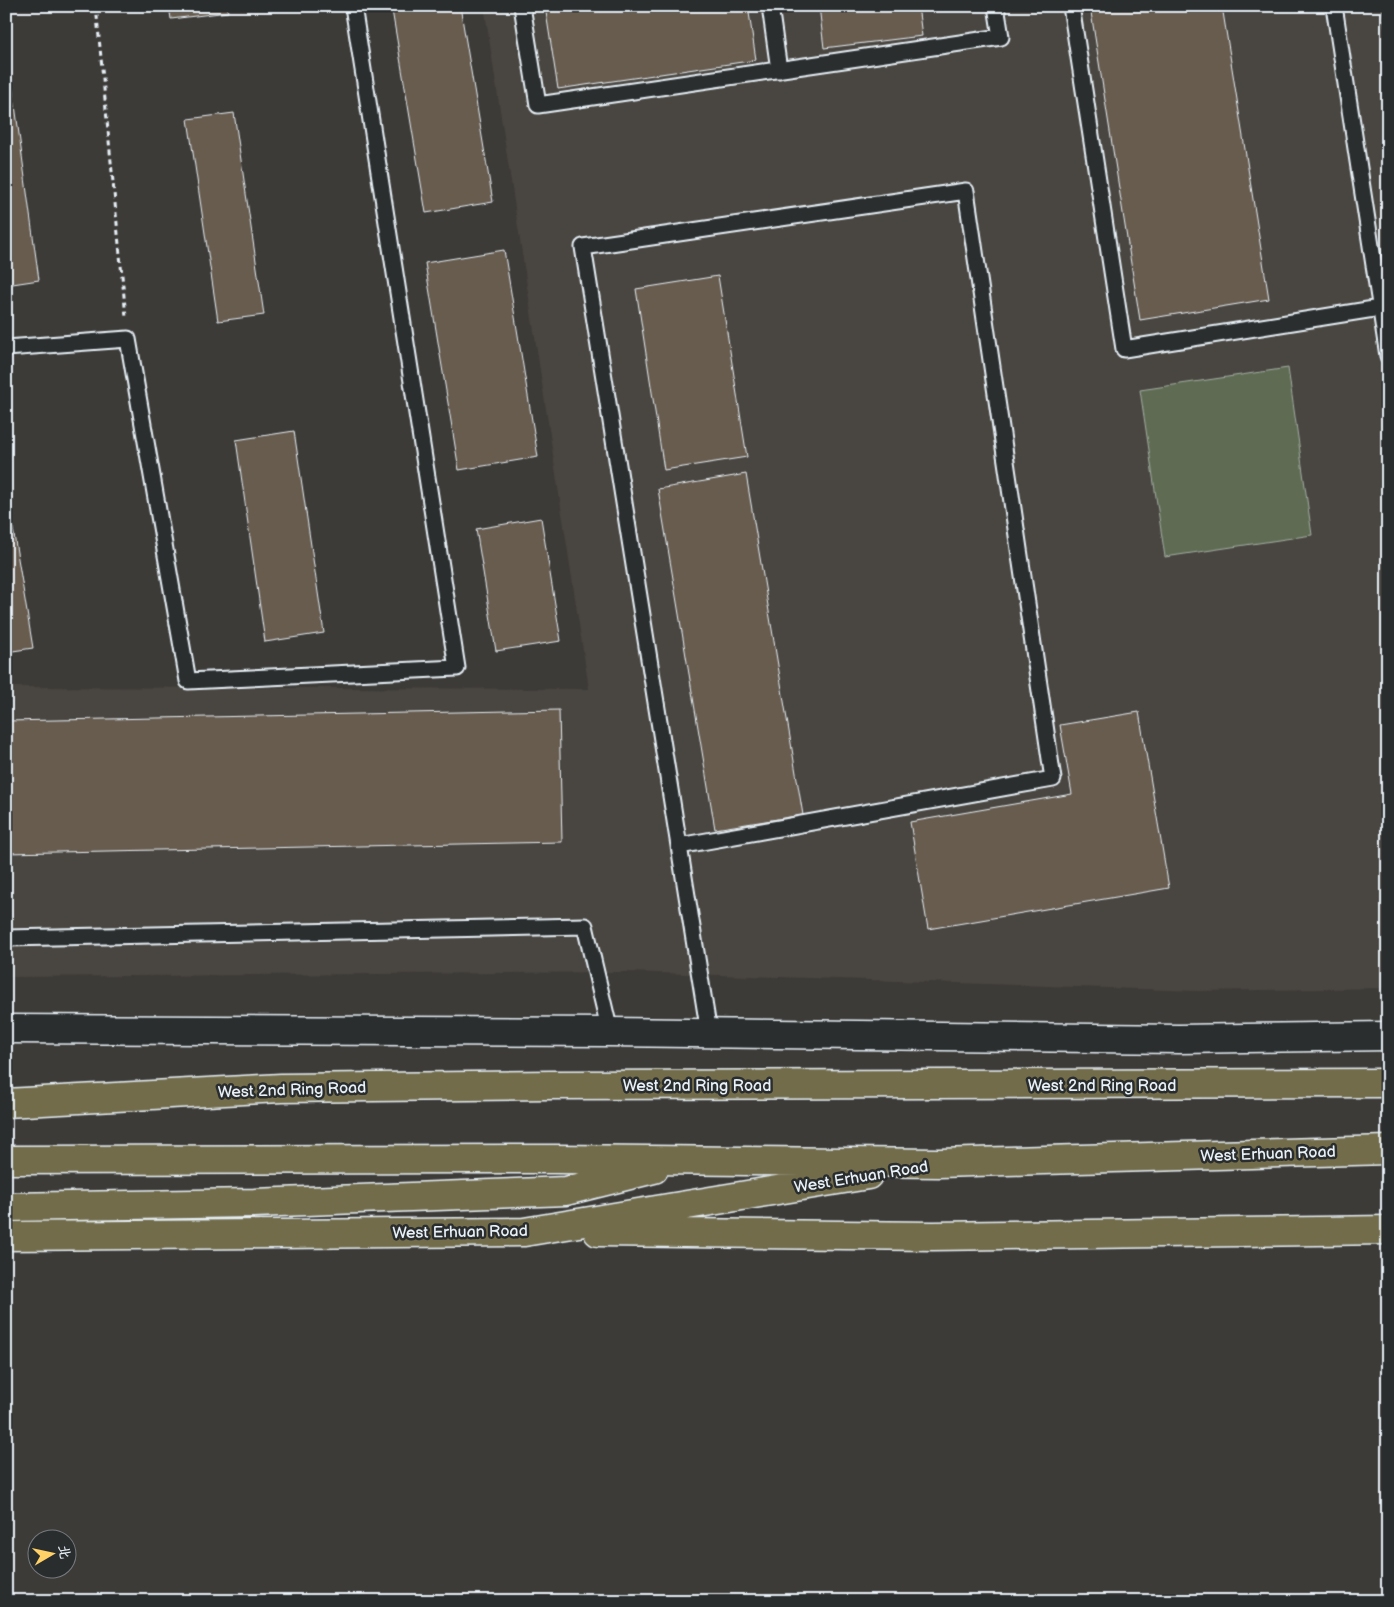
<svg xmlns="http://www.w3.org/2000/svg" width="1394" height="1607" viewBox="0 0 1394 1607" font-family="'Balsamiq Sans','LXGW WenKai TC',sans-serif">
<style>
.built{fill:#4a453f}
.green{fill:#5f6c53;stroke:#a4aea6}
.building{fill:#685c4f;stroke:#e8f1f8}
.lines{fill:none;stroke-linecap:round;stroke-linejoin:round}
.lane-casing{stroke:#e8f1f8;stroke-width:19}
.secondary-casing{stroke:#e8f1f8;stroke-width:31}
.highway-casing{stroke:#e8f1f8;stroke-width:31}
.path{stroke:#e8f1f8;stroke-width:3;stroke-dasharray:5 4;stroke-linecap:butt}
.lane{stroke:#2a2d2e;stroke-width:15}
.secondary{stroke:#2a2d2e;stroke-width:28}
.highway{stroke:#726c4b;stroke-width:28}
.labels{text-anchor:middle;stroke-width:5;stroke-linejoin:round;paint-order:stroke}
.street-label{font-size:16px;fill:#e8f1f8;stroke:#2a2d2e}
</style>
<rect width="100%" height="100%" fill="#3d3b38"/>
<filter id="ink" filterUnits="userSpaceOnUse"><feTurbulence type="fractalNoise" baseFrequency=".02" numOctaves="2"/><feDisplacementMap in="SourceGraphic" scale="10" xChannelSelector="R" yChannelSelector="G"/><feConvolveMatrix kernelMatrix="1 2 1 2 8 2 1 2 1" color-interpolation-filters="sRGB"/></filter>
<g filter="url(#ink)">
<path class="built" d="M484,6H1388V988L1198,991L628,972L6,977V687L589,689Z"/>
<path class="green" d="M1288,368L1312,535L1165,557L1140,390Z"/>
<path class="building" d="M169,6H227L228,12L171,19Z
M416,6H460L493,202L426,213L392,10Z
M545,6H748L756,60L558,89Z
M819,6H918L922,36L824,48Z
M1090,6H1222L1269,299L1140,320Z
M1382,6H1388V45Z
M12,83L39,280L6,285V84Z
M234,113L264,315L218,321L188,119Z
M504,250L538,457L459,470L425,263Z
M718,276L747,457L664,470L636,289Z
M294,431L324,633L265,642L236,440Z
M746,474L803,815L715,829L658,489Z
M6,487L33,648L6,652Z
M541,518L561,641L496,651L476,529Z
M559,710L562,842L6,853V721Z
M1139,712L1169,888L928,929L910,822L1072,794L1060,725Z"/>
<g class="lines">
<g class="lane-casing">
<path id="lane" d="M522,6L538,105L1001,37L996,6
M770,6L779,70
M1071,6L1124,349L1380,308
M1334,6L1388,356
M6,348L128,339L188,681L457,668L353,6
M679,846L1053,779L966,191L583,247L709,1033
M6,938L585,926L610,1032"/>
</g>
<g class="secondary-casing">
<path id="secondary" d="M6,1029L610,1032L1179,1039L1388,1036"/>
</g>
<g class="highway-casing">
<path id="highway" d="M6,1103L281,1088L552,1085L1388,1083
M6,1160L557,1159L939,1163L1388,1150
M6,1207L254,1203L566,1191L654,1169
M598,1232L933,1236L1388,1230
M6,1236L524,1232L868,1175"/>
</g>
<path class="path" d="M96,6L126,317"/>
<use href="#lane" class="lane"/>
<use href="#secondary" class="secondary"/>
<use href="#highway" class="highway"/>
</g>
</g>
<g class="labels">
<g class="street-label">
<text x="697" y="1091">West 2nd Ring Road</text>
<text x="1102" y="1091">West 2nd Ring Road</text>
<text transform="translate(292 1089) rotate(-2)" y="6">West 2nd Ring Road</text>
<text transform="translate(1268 1153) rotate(-2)" y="6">West Erhuan Road</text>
<text transform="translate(861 1176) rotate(-9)" y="6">West Erhuan Road</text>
<text transform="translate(460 1231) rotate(-1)" y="6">West Erhuan Road</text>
</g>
</g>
<rect width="1394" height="1607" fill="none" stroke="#2a2d2e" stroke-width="25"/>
<rect x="12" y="12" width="1369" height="1582" fill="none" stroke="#e8f1f8" stroke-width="2" filter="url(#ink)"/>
<g transform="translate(52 1554) rotate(81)"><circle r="24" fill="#2a2d2e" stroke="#767b7f"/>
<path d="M0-4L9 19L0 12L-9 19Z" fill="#ffd166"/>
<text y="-8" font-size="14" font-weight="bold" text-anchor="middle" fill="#e8f1f8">北</text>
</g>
</svg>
